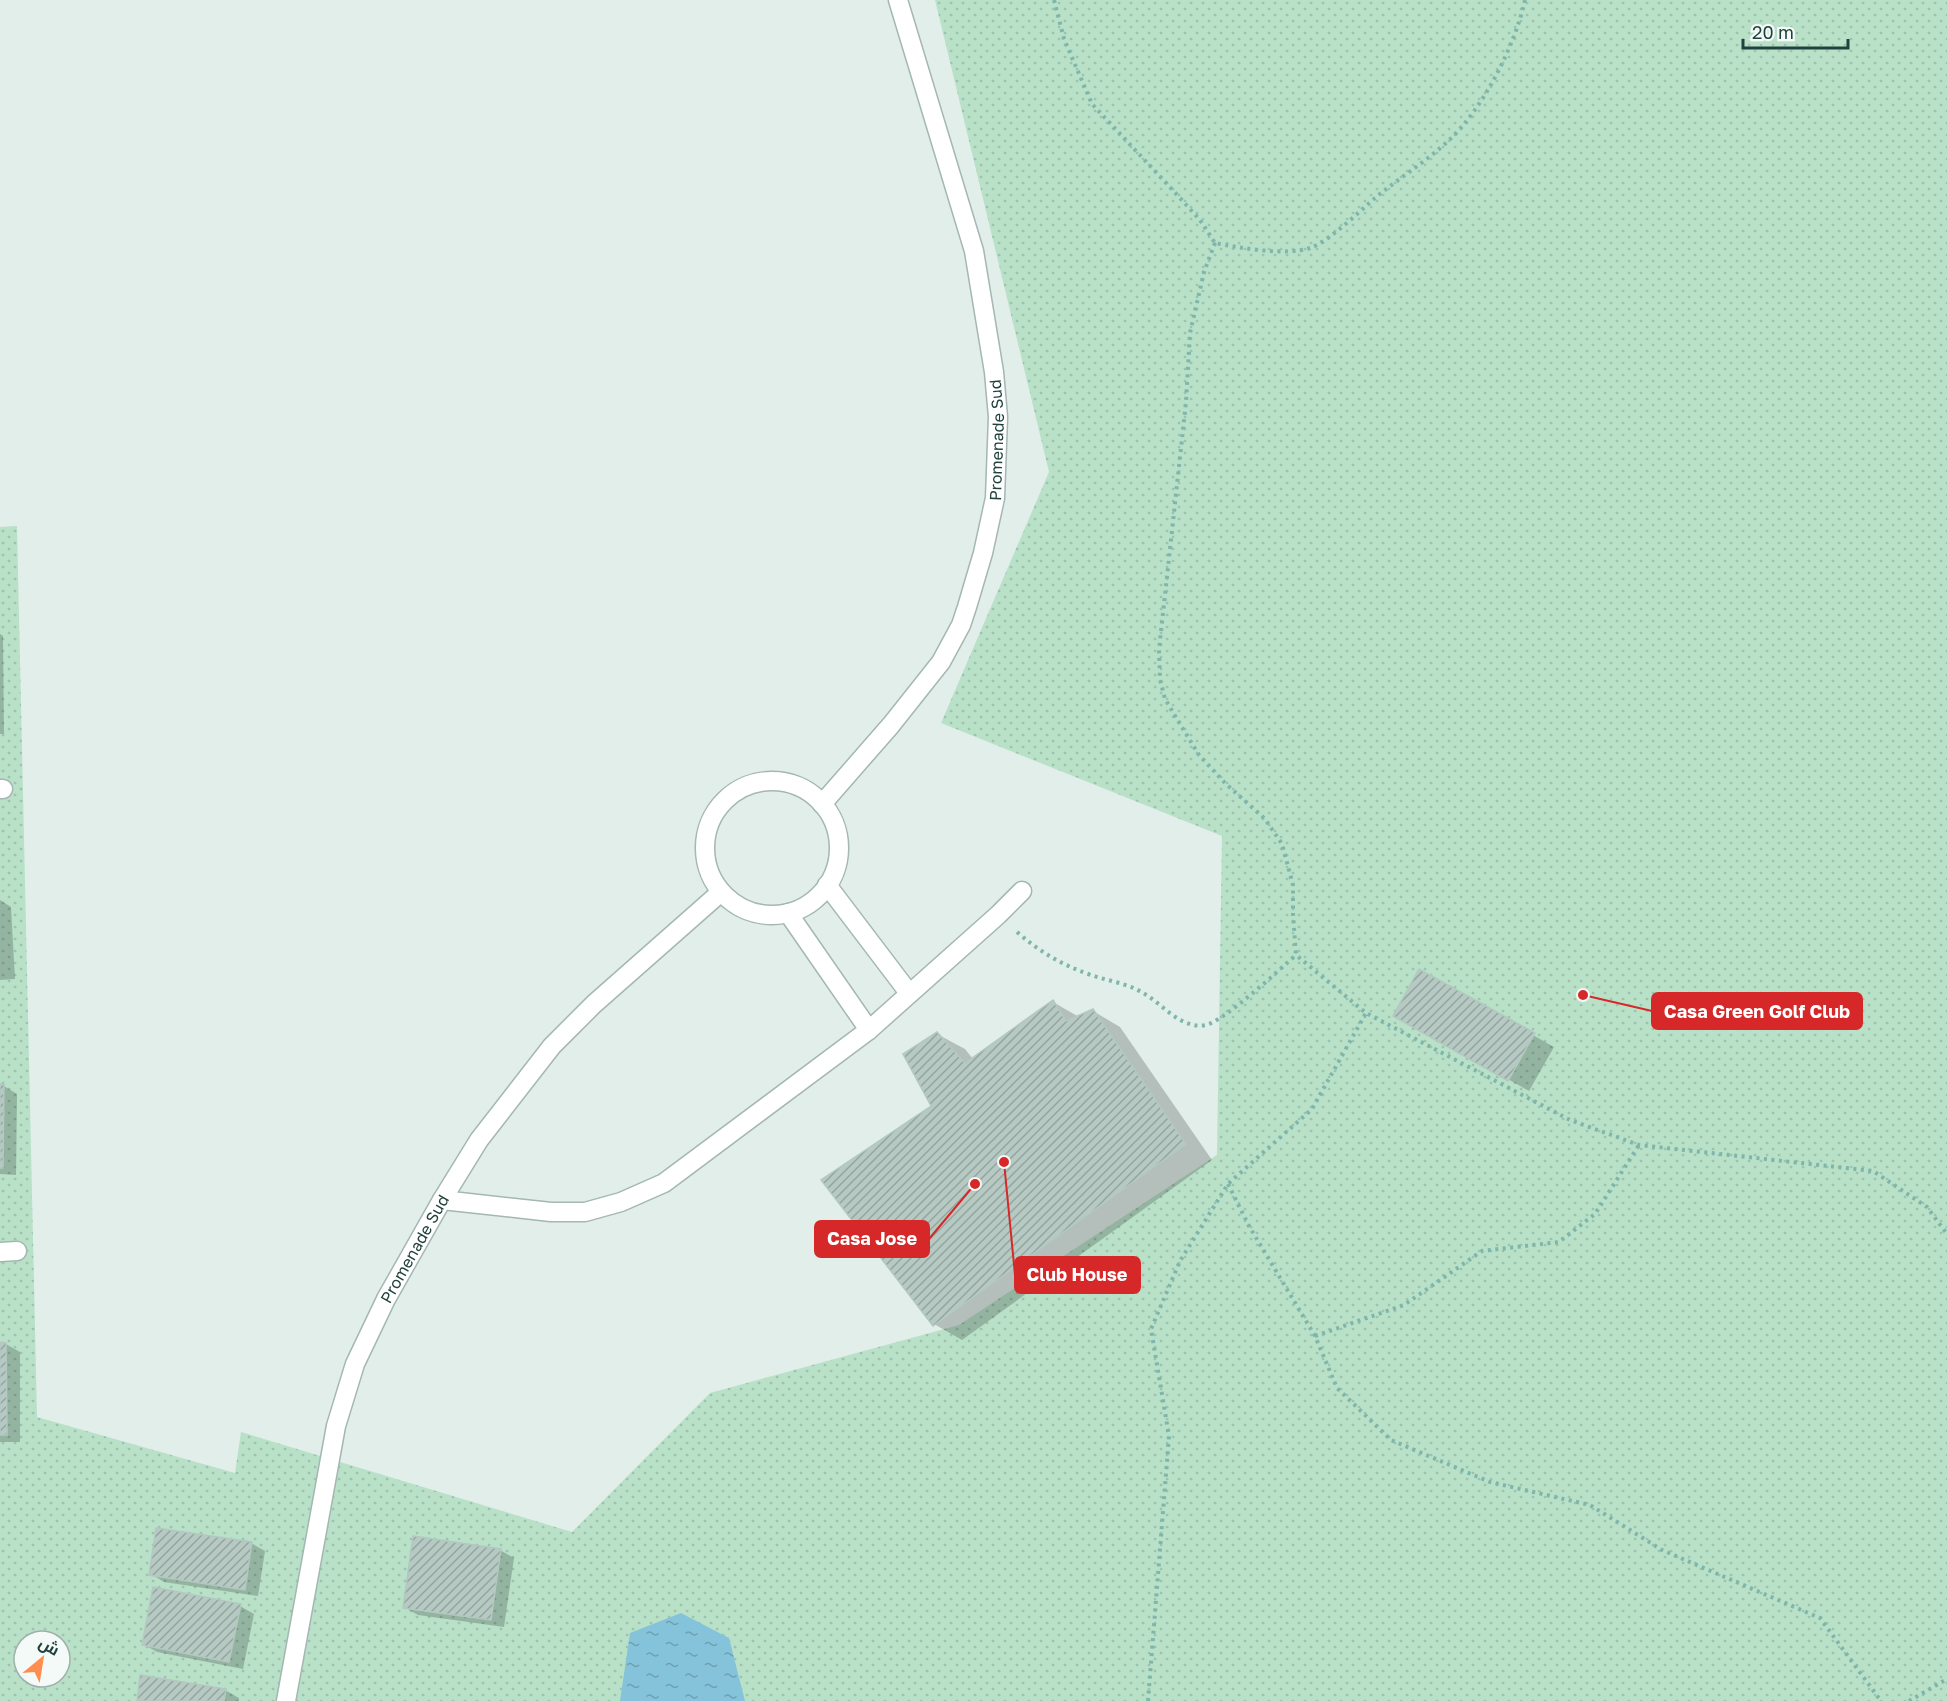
<svg xmlns="http://www.w3.org/2000/svg" width="1947" height="1701" viewBox="0 0 1947 1701" font-family="'Golos Text',Cairo,sans-serif">
<style>
.grass{fill:url(#grass-dots);fill-rule:evenodd}
.water{fill:url(#water-ripples)}
.shadow{fill:#0003}
.building{fill:url(#building-hatch);stroke:#b3c8c2;stroke-width:1.5}
.lines{fill:none;stroke-linecap:round;stroke-linejoin:round}
.lane-casing{stroke:#a4b7b2;stroke-width:21}
.street-casing{stroke:#a4b7b2;stroke-width:21}
.path{stroke:#7fb5aa;stroke-width:4;stroke-dasharray:3 4.5;stroke-linecap:butt}
.lane{stroke:#fff;stroke-width:18}
.street{stroke:#fff;stroke-width:18}
.labels{text-anchor:middle;stroke-width:6;stroke-linejoin:round;paint-order:stroke}
.street-label{font-size:16px;fill:#20413c;stroke:#f3faf7}
.leader{fill:none;stroke:#d62828;stroke-width:2}
.callout-dot{fill:#d62828;stroke:#f3faf7;stroke-width:2}
.callout{fill:#d62828;stroke:#d62828;stroke-width:2}
.callout-label{font-size:18px;text-anchor:middle;font-weight:bold;fill:#fff}
</style>
<defs>
<pattern id="grass-dots" width="8" height="8" patternUnits="userSpaceOnUse" patternTransform="scale(1.5)"><rect width="8" height="8" fill="#b8e1c8"/><path d="M2 2h.1M6 6h.1" fill="none" stroke="#9ec2ad" stroke-width="1.8" stroke-linecap="round"/></pattern>
<pattern id="water-ripples" width="26" height="14" patternUnits="userSpaceOnUse" patternTransform="scale(1.5)"><rect width="26" height="14" fill="#84c3d9"/><path d="M2 4q2-2 4 0t4 0M15 11q2-2 4 0t4 0" fill="none" stroke="#6ca0b1"/></pattern>
<pattern id="building-hatch" width="6" height="6" patternUnits="userSpaceOnUse" patternTransform="scale(1.5)"><rect width="6" height="6" fill="#b7c9c3"/><path d="M-1 1l2-2M0 6l6-6M5 7l2-2" fill="none" stroke="#94a5a0"/></pattern>
</defs>
<rect width="100%" height="100%" fill="#e2eeea"/>
<path class="grass" d="M935,0H1947V1701H0V527L17,526L37,1417L235,1473L241,1432L572,1532L710,1393L959,1325L1217,1155L1222,836L941,723L1049,472ZM24,1641H60V1677H24Z"/>
<path class="water" d="M681,1613L729,1638L745,1701H620L630,1633Z"/>
<path class="shadow" d="M0,634L3,636L4,734H0Z
M0,900L11,907L15,979L0,980Z
M1420,971L1554,1047L1529,1091L1395,1016Z
M1053,1002L1079,1017L1093,1011L1120,1027L1212,1160L962,1340L934,1324L933,1106L937,1034L965,1049L973,1059Z
M0,1086H4L17,1094L16,1175L0,1174Z
M0,1344H6L20,1352V1442H0Z
M251,1543L265,1551L258,1596L164,1582L151,1574Z
M500,1550L514,1558L504,1627L418,1615L404,1607Z
M240,1606L254,1614L243,1669L157,1652L143,1644Z
M225,1690L239,1698V1701H138Z"/>
<path class="building" d="M1419,969L1535,1033L1508,1081L1393,1016Z
M1053,1000L1066,1021L1093,1009L1186,1144L933,1326L821,1180L931,1106L903,1054L937,1032L965,1063Z
M0,1084H4L3,1168H0Z
M0,1342L6,1343L7,1435H0Z
M156,1528L252,1542L245,1590L149,1575Z
M413,1536L501,1549L491,1620L403,1608Z
M153,1587L241,1604L229,1662L142,1645Z
M140,1675L226,1689L224,1701H137Z"/>
<g class="lines">
<g class="lane-casing">
<path id="lane" d="M442,1200L551,1212H585L621,1202L664,1183L869,1030L998,915L1022,891"/>
</g>
<g class="street-casing">
<g id="street">
<circle cx="772" cy="848" r="67"/>
<path d="M0,789H3"/>
<path id="s1" d="M822,804L891,725L941,662L961,625L967,607L983,553L995,498L998,417L994,372L974,251L898,0"/>
<path d="M827,885L909,993"/>
<path d="M788,913L869,1030"/>
<path d="M0,1252L17,1251"/>
<path id="s2" d="M286,1701L336,1426L355,1364L386,1299L442,1200L479,1140L552,1046L594,1004L721,892"/>
</g>
</g>
<path class="path" d="M1054,0L1064,39L1092,104L1168,185L1200,220L1215,243C1240,248 1285,256 1310,248C1328,242 1359,212 1375,198C1398,179 1424,163 1447,142C1482,111 1515,46 1525,0
M1215,243L1204,272L1190,333L1186,402L1159,650L1160,679L1165,699L1180,724L1199,755L1226,784L1265,819L1282,844L1293,885V914L1296,955L1366,1013L1570,1120L1639,1145L1873,1171L1927,1207L1947,1234
M1017,932C1040,952 1062,965 1091,975C1108,981 1127,983 1143,993C1163,1004 1181,1030 1206,1025C1224,1021 1279,970 1296,955
M1228,1184L1249,1226L1315,1336L1337,1388L1391,1440L1490,1482L1590,1505L1662,1550L1820,1618L1881,1701
M1315,1336L1404,1305L1482,1251L1559,1242L1595,1214L1639,1145
M1148,1701L1169,1436L1151,1329L1180,1261L1228,1184L1312,1109L1366,1013
M1909,1701L1947,1679"/>
<use href="#lane" class="lane"/>
<use href="#street" class="street"/>
</g>
<g class="labels">
<g class="street-label">
<text dy="6" stroke="none"><textPath href="#s1" startOffset="417">Promenade Sud</textPath></text>
<text dy="6" stroke="none"><textPath href="#s2" startOffset="474">Promenade Sud</textPath></text>
</g>
</g>
<path class="leader" d="M1583 995L1652 1011M975 1184L929 1239M1004 1162L1015 1275"/>
<g class="callout-dot">
<circle cx="1583" cy="995" r="6"/>
<circle cx="975" cy="1184" r="6"/>
<circle cx="1004" cy="1162" r="6"/>
</g>
<g class="callout">
<rect x="1652" y="993" width="210" height="36" rx="6"/>
<rect x="815" y="1221" width="114" height="36" rx="6"/>
<rect x="1015" y="1257" width="125" height="36" rx="6"/>
</g>
<g class="callout-label">
<text x="1757" y="1018">Casa Green Golf Club</text>
<text x="872" y="1245">Casa Jose</text>
<text x="1077" y="1281">Club House</text>
</g>
<g transform="translate(42 1659) rotate(30)"><circle r="28" fill="#f3faf7" stroke="#9fb0ac" stroke-width="1.5"/>
<path d="M0-4.5L10 22L0 15L-10 22Z" fill="#ff8d4f"/>
<text y="-9" font-size="16" font-weight="bold" text-anchor="middle" fill="#20413c">ش</text>
</g>
<path d="M1743 39v9h105v-9" fill="none" stroke="#20413c" stroke-width="3"/>
<text x="1752" y="39" font-size="18" fill="#20413c" stroke="#f3faf7" stroke-width="4.5" paint-order="stroke">20 m</text>
</svg>
